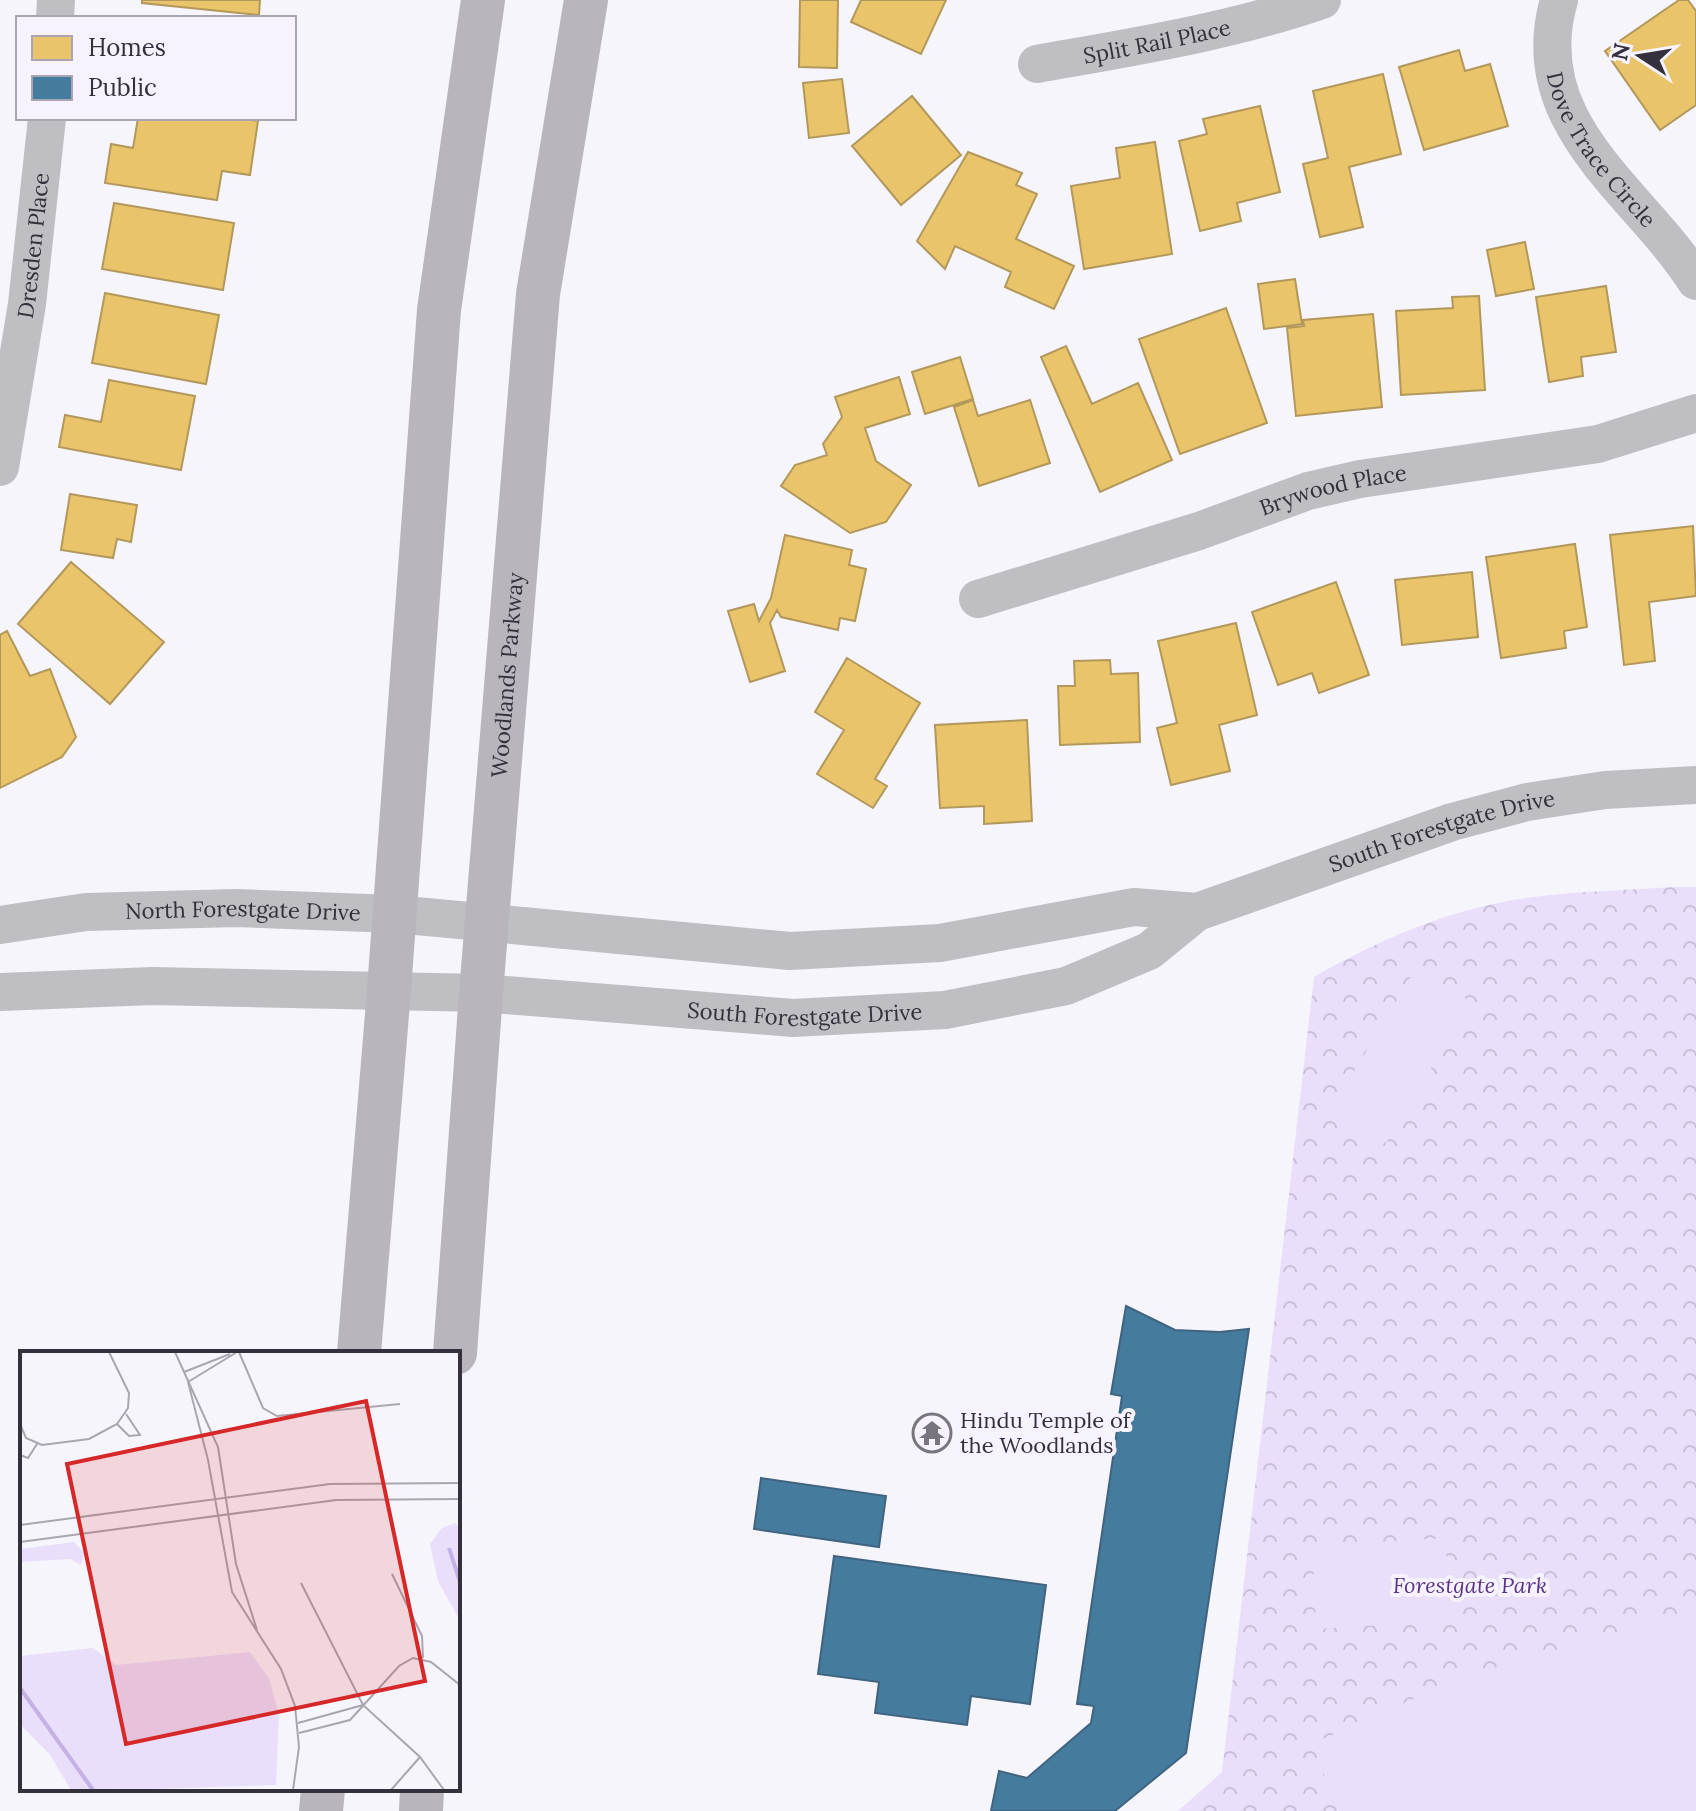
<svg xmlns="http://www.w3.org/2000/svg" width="1696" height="1811" viewBox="0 0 1696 1811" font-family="Lora,serif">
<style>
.park{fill:url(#park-crowns)}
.pitch{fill:#e9dffb}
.homes{fill:#e9c46a;stroke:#b3985c;stroke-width:2}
.public{fill:#457b9d;stroke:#406480;stroke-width:2}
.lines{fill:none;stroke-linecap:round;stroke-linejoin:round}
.minor{stroke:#bfbec2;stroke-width:38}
.major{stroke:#b8b6bc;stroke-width:44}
.labels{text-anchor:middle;stroke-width:8;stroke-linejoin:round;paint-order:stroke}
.street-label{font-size:22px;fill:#34303c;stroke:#f6f2ff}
.poi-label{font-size:22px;fill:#34303c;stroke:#f6f2ff;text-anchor:start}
.park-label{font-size:22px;font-style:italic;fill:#5b3589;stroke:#f6f2ff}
.inset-river{fill:none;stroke:#c5b1e6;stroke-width:4}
.inset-road{fill:none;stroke:#a9a6af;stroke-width:2}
.view{fill:#d62828;fill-opacity:0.15;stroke:#d62828;stroke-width:4}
.inset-edge{fill:none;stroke:#34303c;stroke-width:4}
</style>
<defs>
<pattern id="park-crowns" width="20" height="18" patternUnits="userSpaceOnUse" patternTransform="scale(2)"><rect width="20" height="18" fill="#e9dffb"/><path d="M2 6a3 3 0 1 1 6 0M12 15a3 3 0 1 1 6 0" fill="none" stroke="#c8c0d8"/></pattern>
</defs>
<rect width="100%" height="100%" fill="#f7f5fc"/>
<path class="park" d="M1674,887H1696V1811H1178L1222,1772L1314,977C1381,938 1455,907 1533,897C1580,891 1627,890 1674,887Z"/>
<path class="pitch" d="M1416,968L1471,1002L1386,1143L1331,1110Z
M1445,1538L1451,1621L1316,1629L1313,1546Z
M1696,1609V1811H1346L1324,1776L1323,1739L1463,1677Z"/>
<path class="homes" d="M142,0H260L259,15L142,3Z
M800,0H838L837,68L799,67Z
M861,0H946L921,54L851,22Z
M1679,0H1688L1696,11V105L1660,130L1605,51Z
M1459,50L1465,71L1490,64L1508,126L1424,150L1399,67Z
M1383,74L1401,154L1349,167L1363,227L1320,237L1303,164L1328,158L1313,91Z
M842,79L849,133L809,138L803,83Z
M912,96L961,155L901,205L852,146Z
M1260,106L1280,192L1237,203L1241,221L1200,231L1179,141L1207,134L1203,119Z
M138,118H241L258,121L250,175L222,171L217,200L105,183L111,144L133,148Z
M1155,142L1172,254L1084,269L1071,186L1120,178L1116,148Z
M968,152L1022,173L1016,185L1037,194L1016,239L1074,266L1054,309L1005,287L1011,272L955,246L945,269L917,241Z
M114,203L234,223L223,290L102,269Z
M1525,242L1534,289L1496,296L1487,250Z
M1295,279L1302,324L1264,329L1258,284Z
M1606,286L1616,352L1581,357L1583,376L1549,382L1536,297Z
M105,293L219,315L206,384L92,363Z
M1479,296L1485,390L1401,395L1396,311L1453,308L1452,297Z
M1226,308L1267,423L1180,454L1139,339Z
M1373,314L1382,407L1296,416L1287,328L1304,326L1303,320Z
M1066,346L1092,404L1138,383L1172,460L1100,492L1041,357Z
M960,357L973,399L925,414L912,372Z
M899,377L910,414L865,428L876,461L911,485L886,522L850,533L781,486L795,465L827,455L823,444L842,417L835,397Z
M109,380L195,396L181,470L59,447L65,415L101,422Z
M973,400L978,416L1030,400L1050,463L979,486L954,407Z
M70,494L137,505L131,542L117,539L113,558L61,550Z
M1693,526L1696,596L1649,602L1655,661L1624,665L1610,535Z
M785,535L852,550L849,565L866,569L855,621L840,618L838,630L781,617L777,610L770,623L785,671L750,682L728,611L754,604L759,621L771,598Z
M1575,544L1587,627L1564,631L1566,648L1501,658L1486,557Z
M71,562L164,642L110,704L18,624Z
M1472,572L1478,637L1402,645L1395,580Z
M1336,582L1369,675L1319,693L1312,673L1278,685L1252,612Z
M1236,623L1257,715L1219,725L1230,771L1171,785L1157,728L1177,723L1158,641Z
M7,631L30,676L50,669L76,737L62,757L0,788V635Z
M847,658L920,703L875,779L887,786L873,808L817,774L844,730L815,712Z
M1110,660L1111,674L1138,673L1140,742L1060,745L1058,686H1075L1074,661Z
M1027,720L1032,821L984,824V806L940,808L935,725Z"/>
<path class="public" d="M1126,1306L1175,1330L1220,1332L1249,1329L1186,1753L1115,1811H991L999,1771L1027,1778L1091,1723L1094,1706L1077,1704L1122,1396L1111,1394Z
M761,1478L886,1496L879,1547L754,1529Z
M834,1556L1046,1585L1030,1704L971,1696L967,1725L875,1713L879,1682L818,1674Z"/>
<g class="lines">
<g class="minor">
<path id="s1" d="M1559,0C1523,125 1638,190 1696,281"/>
<path d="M55,18L56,0"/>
<path id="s2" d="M1037,64C1132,47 1229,32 1322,0"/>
<path id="s3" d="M0,467L27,304L47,118"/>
<path id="s4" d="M978,599L1199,531L1308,491L1360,479L1598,444L1696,413"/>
<path id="s5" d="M0,925L86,912L237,908L395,914L790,951L940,943L1134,907L1197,912"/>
<path id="s6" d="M0,992L153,986L481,993L793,1018L945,1010L1066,986L1149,951L1197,912L1452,822L1527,802L1605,790L1696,785"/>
</g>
<g class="major">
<path d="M359,1353L389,990L439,310L483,0"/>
<path id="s7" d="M455,1353L481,993L538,294L586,0"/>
<path d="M321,1811L323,1789"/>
<path d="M421,1811L422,1789"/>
</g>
</g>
<defs>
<g id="temple-ring" transform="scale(2)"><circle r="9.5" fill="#f6f2ff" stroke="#78757f" stroke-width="1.5"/><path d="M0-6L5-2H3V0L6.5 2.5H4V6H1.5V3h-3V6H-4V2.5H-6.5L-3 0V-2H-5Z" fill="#78757f"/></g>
</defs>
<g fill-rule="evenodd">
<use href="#temple-ring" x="932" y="1433"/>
</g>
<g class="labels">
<g class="street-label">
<text dy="8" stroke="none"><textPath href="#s2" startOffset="122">Split Rail Place</textPath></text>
<text dy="8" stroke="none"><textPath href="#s1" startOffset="164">Dove Trace Circle</textPath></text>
<text dy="8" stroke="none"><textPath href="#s3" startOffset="224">Dresden Place</textPath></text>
<text dy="8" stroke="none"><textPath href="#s4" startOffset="372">Brywood Place</textPath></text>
<text dy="8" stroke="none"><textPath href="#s7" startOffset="680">Woodlands Parkway</textPath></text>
<text dy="8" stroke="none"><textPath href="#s6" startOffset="1480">South Forestgate Drive</textPath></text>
<text dy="8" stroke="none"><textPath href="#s5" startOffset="244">North Forestgate Drive</textPath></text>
<text dy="8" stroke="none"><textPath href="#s6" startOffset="806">South Forestgate Drive</textPath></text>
</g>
<g class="poi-label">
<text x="960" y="1428">Hindu Temple of<tspan x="960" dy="25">the Woodlands</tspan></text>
</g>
<g class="park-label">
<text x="1470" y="1593">Forestgate Park</text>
</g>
</g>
<g transform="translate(20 1351)">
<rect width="440" height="440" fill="#f7f5fc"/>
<path d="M435,172L440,178V270L418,230L410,193L422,177ZM0,305L70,390L99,439H51L30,404L0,373Z" fill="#e9dffb"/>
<path d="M54,191L64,202L61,214L50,208L0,211V198Z" fill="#e9dffb"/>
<path d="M73,297L96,314L230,301L249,327L259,364L256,434L99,439L70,390L0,305Z" fill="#e9dffb"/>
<path d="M105,329L143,393L109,416L70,359Z" fill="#e9dffb"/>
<path class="inset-river" d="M429,197L440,231M0,337L73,439"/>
<path class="inset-road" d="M155,1L198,96L216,213L237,279M219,1L243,57L257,65L380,53M440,16V42M164,21L210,3M168,31L188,109L212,241L261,318L275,355L279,396L273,439M168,31L217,1M0,73L6,87L22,94L69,88L97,73L108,57L109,42L89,1M97,73L109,85L120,84L106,63M0,104L8,107L17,93M0,174L310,133L440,132M0,191L316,149L440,148M372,223L402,285L403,307M281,232L343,354L400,406L424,439M278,372L343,354M279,382L330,369L379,315L393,307L411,311L440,334M371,439L400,406"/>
<path class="view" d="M346,50L405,330L106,393L47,113Z"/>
<rect width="440" height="440" class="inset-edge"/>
</g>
<rect x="16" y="16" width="280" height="104" fill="#f6f2ff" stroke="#a8a4b1" stroke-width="2"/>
<rect x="32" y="36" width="40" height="24" fill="#e9c46a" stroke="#a8a4b1" stroke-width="2"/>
<text x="88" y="56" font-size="24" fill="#34303c">Homes</text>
<rect x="32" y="76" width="40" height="24" fill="#457b9d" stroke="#a8a4b1" stroke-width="2"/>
<text x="88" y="96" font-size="24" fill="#34303c">Public</text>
<g transform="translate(1640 56) rotate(282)" stroke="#f6f2ff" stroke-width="6" paint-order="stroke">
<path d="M0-6L14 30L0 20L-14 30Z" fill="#34303c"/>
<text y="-12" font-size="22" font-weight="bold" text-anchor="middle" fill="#34303c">N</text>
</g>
</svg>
